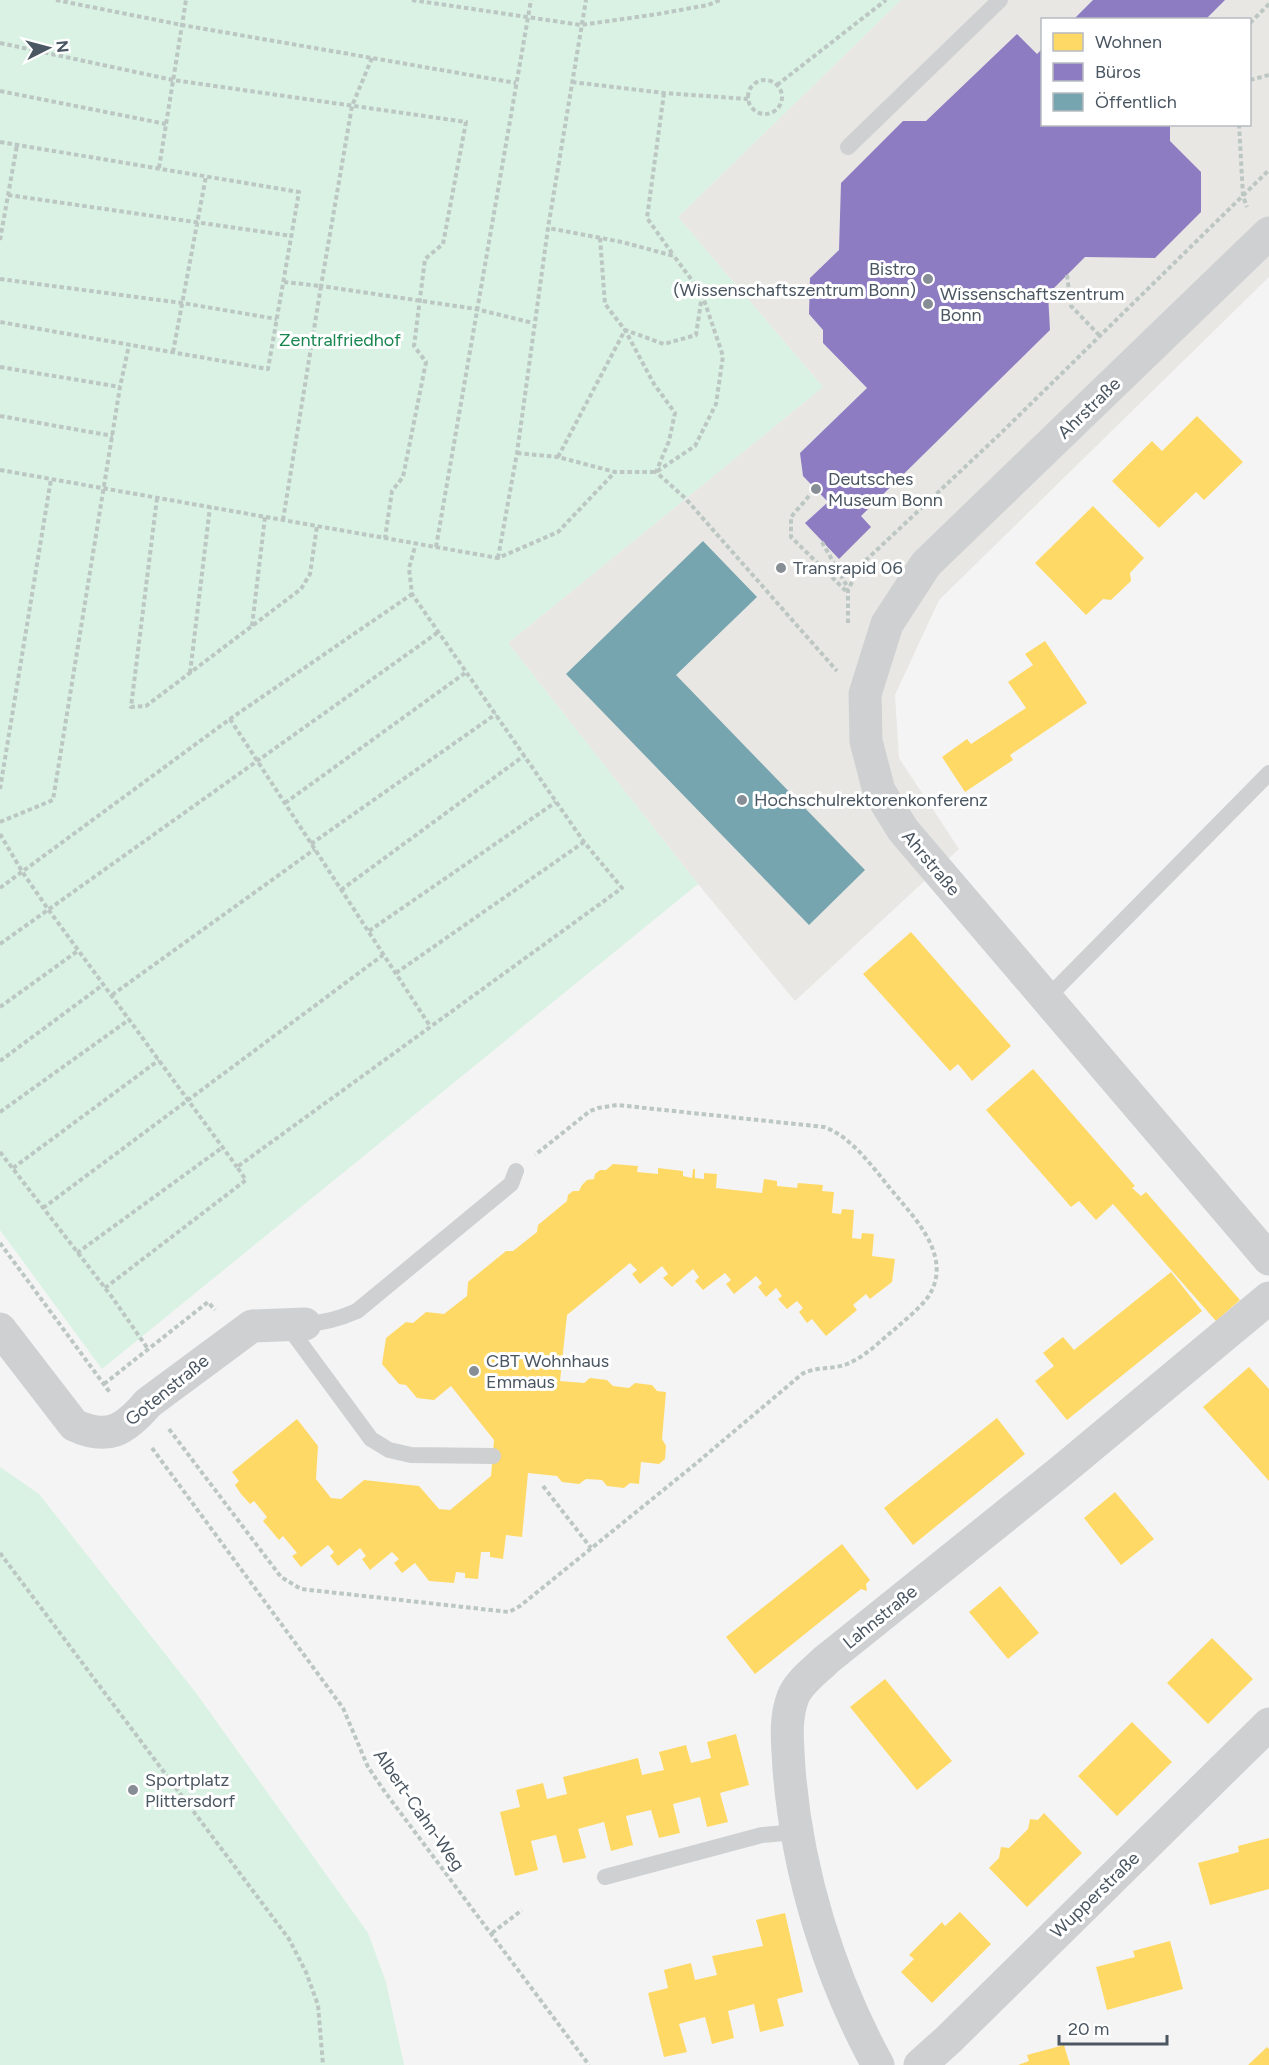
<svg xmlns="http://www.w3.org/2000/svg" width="1269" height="2065" viewBox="0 0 1269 2065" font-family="Figtree,sans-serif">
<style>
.commercial{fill:#e8e7e3;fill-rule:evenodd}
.green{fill:#d9f2e3}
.homes{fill:#ffd966}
.offices{fill:#8e7cc3}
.public{fill:#76a5af}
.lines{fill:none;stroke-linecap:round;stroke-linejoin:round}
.path{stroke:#bcc7c4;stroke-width:4;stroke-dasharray:4.5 3;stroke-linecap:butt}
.lane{stroke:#ced0d2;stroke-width:16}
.street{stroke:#ced0d2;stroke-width:33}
.poi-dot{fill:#868d94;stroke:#fff;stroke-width:2}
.labels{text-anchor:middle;stroke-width:6;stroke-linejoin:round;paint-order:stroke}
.poi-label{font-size:18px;fill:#4a5661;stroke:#fff;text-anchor:start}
.park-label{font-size:18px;fill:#17864f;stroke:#fff}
.street-label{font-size:18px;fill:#4a5661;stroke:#fff}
</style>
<rect width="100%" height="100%" fill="#f4f4f4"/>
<path class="commercial" d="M901,0H1269V277L939,600L895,695L899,758L959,849L795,1001L698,884L508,643L823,387L678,217ZM1042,20H1250V124H1042Z"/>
<path class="green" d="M0,0H901L678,217L823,387L508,643L698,884L102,1369L0,1230Z
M0,1467L39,1494L196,1693L368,1933L386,1982L404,2065H0Z"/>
<path class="homes" d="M1197,416L1243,462L1204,500L1196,492L1159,528L1112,481L1152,441L1162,451Z
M1093,506L1144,558L1130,573L1131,581L1111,600L1103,599L1086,615L1035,563Z
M1045,641L1087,703L1010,755L1013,760L965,792L942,757L967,739L971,744L1026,708L1008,682L1033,665L1025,654Z
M911,932L1011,1046L972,1081L958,1064L950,1071L863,974Z
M1033,1069L1135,1186L1132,1188L1141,1196L1146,1192L1240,1300L1216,1321L1113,1204L1096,1220L1079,1201L1071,1207L986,1110Z
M613,1164L638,1166L637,1172L648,1173L658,1174V1168L683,1171V1176L692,1178L693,1169H695V1178L704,1179V1173L717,1174L716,1188L762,1193L764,1179L777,1181V1186L788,1187L797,1188L798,1183L823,1185L822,1191L834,1192L832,1213L841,1214L842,1209L854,1210L852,1238L861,1239L862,1233L874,1234L872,1256L895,1259L892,1282L870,1299L866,1294L853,1305L857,1310L826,1336L812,1319L807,1323L799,1312L803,1308L797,1301L787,1309L778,1299L782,1296L776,1288L766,1297L758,1287L762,1283L756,1276L734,1294L726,1284L731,1280L725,1273L703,1290L695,1281L699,1277L693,1269L672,1287L663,1278L668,1274L662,1266L640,1284L632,1274L637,1270L630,1263L567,1315L560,1381L584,1383L590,1378L607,1380L613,1386L629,1388L635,1383L652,1385L657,1391L666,1392L662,1439L666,1446L665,1459L659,1464L641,1462L639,1484L630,1483L624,1488L607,1486L602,1480L586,1479L579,1484L562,1482L557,1476L528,1473L522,1537L506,1535L503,1559L490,1557V1552H481L478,1579L465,1578V1573L456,1572L454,1583L429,1581L415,1563L402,1573L394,1563L399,1559L392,1552L370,1570L362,1559L366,1556L360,1548L338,1566L330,1556L334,1552L328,1545L301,1567L292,1556L297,1553L283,1536L279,1540L263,1521L267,1517L254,1501L250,1504L241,1494L235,1485L239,1481L232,1472L297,1419L318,1446L316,1479L331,1498L341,1499L364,1480L419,1486L439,1509L450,1510L491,1476L494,1440L451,1386L434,1400L417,1398L406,1385L399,1384L382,1364L386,1338L406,1322L413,1323L426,1312L444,1314L467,1296L468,1282L506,1251H513L537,1232L538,1225L567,1201L568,1195L573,1191H579L582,1185L587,1180L594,1179L595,1174L600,1170H606Z
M1171,1272L1202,1311L1067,1420L1035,1381L1054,1366L1043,1353L1063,1337L1074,1350Z
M1249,1367L1269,1389V1481L1203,1407Z
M997,1418L1025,1454L913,1545L884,1508Z
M1115,1492L1154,1539L1121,1565L1084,1518Z
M842,1544L870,1580L866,1584L867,1591L861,1589L755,1674L726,1637Z
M1000,1586L1039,1633L1008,1659L969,1612Z
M1212,1638L1253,1679L1208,1724L1167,1683Z
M885,1679L952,1761L917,1790L850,1707Z
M1132,1722L1172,1762L1117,1816L1078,1776Z
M736,1734L749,1785L720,1793L728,1822L707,1827L700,1797L673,1804L680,1833L659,1838L651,1810L626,1816L633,1845L611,1851L604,1822L578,1829L586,1858L563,1863L556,1835L531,1841L538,1870L515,1876L500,1812L520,1807L516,1790L543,1783L547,1799L567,1794L563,1777L638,1758L642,1775L664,1770L659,1752L686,1745L691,1763L711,1758L707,1742Z
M1044,1813L1082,1853L1027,1907L989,1868L999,1858L1001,1847L1009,1848L1028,1829L1030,1819L1038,1820Z
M1269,1838V1889L1210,1905L1198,1863L1239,1852L1238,1846Z
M960,1912L991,1944L932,2003L901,1972L914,1959L909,1955L942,1922L945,1926Z
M785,1913L803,1992L777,1999L784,2026L760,2032L754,2004L728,2011L734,2038L712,2044L705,2017L679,2024L687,2052L664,2057L648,1993L668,1988L664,1970L691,1963L695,1980L717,1975L712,1956L763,1946L756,1920Z
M1170,1941L1183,1989L1107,2010L1096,1967L1135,1957L1133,1951Z
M1064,2045L1070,2065H1018L1029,2061L1027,2055Z
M1267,2047L1269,2049V2065H1248Z"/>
<path class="offices" d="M1093,0H1225L1205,20H1073Z
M1017,34L1037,54L1042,49V124H1170V141L1201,172V212L1155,258L1085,257L1048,294L1050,330L861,516L871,527L839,559L805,523L828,502L803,476L800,453L867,388L823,343V330L809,314L810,278L839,250L841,183L903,121H926Z"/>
<path class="public" d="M703,541L757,597L676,675L865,870L809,925L566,674Z"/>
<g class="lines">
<path class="path" d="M56,0L182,25L516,83
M412,0L581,25L658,14L708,5L720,0
M1250,23L1269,4
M0,43L173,80L466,122L443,244L425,259L414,346L426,362L403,477L392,491L385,538
M372,58L352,106L321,286L476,309L533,323
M1250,80L1269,75
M748 97a17 17 0 1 1 34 0a17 17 0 1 1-34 0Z
M572,82L664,93L748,99
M777,85L886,0
M0,91L166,124
M664,93L647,218L674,256
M1239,124L1243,196L1247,207
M0,142L299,192L268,369L0,322
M159,168L186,0
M8,195L292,236
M600,238L605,304L625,330L654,384L675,413L669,441L656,472L685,498L837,671
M0,240L17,145
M1067,275L1071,306L1100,336
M0,279L182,303L277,319
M173,352L206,176
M0,367L120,387
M0,416L113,436
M517,453L558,457L615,472H656L695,446L716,404L723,356L702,294L674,256L622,242L548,228
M558,457L625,330L664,344L696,335L702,295
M0,470L498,558L558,532L615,472
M809,496L791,517V537L848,593
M157,498L131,707L146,706L301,589L310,574L317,526
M283,520L321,286L284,282
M822,542L848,588
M436,547L531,0
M498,558L517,453L548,228L586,0
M848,623V589L864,562L1000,434L1269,170
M252,626L265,517
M190,673L210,507
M230,719L430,1026
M0,789L51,479
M285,803L465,673
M0,822L53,800L120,387L129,345
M0,834L23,873L48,909L237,1167
M311,844L496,714
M0,888L230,719L412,594
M341,890L525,755
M369,931L556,802
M0,944L437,633
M396,973L584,842
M112,995L315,849
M0,1007L79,950
M0,1061L104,984
M0,1112L130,1019
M0,1152L112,1297L148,1349
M13,1168L159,1060
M43,1208L383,955
M0,1243L111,1394
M77,1253L223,1147
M105,1288L246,1180L237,1167L622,888L584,842L412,594L409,568L416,543
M104,1384L208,1302L215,1310
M169,1429L281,1577L301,1589L509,1612L520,1606L693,1466L802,1374C817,1366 832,1370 847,1364C865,1357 880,1341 895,1329C906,1319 919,1309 928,1297C952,1261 921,1225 899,1199C878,1175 854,1137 824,1127L617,1105L598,1108L590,1111L535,1155
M152,1448L343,1708L368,1767L385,1792L589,2065
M543,1486L591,1548
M0,1553L289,1939L306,1972L318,2005L323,2065
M492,1933L522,1910"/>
<path class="lane" d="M848,147L1000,0
M1047,998L1269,773
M305,1324C324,1323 339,1319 357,1311L511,1184L516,1171
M287,1325L371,1439L389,1450L411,1455L493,1456
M605,1877L762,1835L797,1832"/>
<path class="street" d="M1269,233L926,564L887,624L865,694L866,741L879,791L903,830L1269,1259
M0,1329L74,1425C108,1441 125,1430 148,1403L252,1326L305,1324
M878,2065C829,1976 797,1871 789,1769C788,1745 784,1721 793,1697C799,1682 815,1671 826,1660L1060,1472L1269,1298
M920,2065L948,2040L1269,1724"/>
</g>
<g class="poi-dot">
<circle cx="928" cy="279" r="6"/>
<circle cx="928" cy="304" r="6"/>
<circle cx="816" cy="489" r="6"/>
<circle cx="781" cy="568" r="6"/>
<circle cx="742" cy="800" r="6"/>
<circle cx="474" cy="1371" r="6"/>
<circle cx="133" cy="1790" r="6"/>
</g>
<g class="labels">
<g class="poi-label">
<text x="916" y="275" text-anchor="end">Bistro<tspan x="916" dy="21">(Wissenschaftszentrum Bonn)</tspan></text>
<text x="940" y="300">Wissenschaftszentrum<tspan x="940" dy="21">Bonn</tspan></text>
<text x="828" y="485">Deutsches<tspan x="828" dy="21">Museum Bonn</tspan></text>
<text x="793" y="574">Transrapid 06</text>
<text x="754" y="806">Hochschulrektorenkonferenz</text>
<text x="486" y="1367">CBT Wohnhaus<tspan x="486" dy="21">Emmaus</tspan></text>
<text x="145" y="1786">Sportplatz<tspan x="145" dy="21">Plittersdorf</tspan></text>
</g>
<g class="park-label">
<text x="340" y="346">Zentralfriedhof</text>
</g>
<g class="street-label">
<text transform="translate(1089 408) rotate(-44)" y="6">Ahrstraße</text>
<text transform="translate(931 863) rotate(50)" y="6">Ahrstraße</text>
<text transform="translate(167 1390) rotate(-39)" y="6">Gotenstraße</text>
<text transform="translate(880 1617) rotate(-39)" y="6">Lahnstraße</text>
<text transform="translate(419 1810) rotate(55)" y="6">Albert-Cahn-Weg</text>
<text transform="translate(1095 1895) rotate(-44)" y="6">Wupperstraße</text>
</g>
</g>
<rect x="1041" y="18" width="210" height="108" fill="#ffffff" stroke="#b7bbc0" stroke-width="1.5"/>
<rect x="1053" y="33" width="30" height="18" fill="#ffd966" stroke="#b7bbc0" stroke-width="1.5"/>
<text x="1095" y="48" font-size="18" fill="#4a5661">Wohnen</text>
<rect x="1053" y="63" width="30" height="18" fill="#8e7cc3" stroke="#b7bbc0" stroke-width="1.5"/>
<text x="1095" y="78" font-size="18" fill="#4a5661">Büros</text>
<rect x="1053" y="93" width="30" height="18" fill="#76a5af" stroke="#b7bbc0" stroke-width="1.5"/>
<text x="1095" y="108" font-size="18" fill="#4a5661">Öffentlich</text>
<g transform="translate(48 48) rotate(84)" stroke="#ffffff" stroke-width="4.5" paint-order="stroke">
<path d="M0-4.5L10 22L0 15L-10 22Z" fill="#4a5661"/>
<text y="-9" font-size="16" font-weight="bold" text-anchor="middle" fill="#4a5661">N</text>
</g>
<path d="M1059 2035v9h108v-9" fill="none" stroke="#4a5661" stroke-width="3"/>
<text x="1068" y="2035" font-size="18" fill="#4a5661" stroke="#ffffff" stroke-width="4.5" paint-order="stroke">20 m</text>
</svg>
